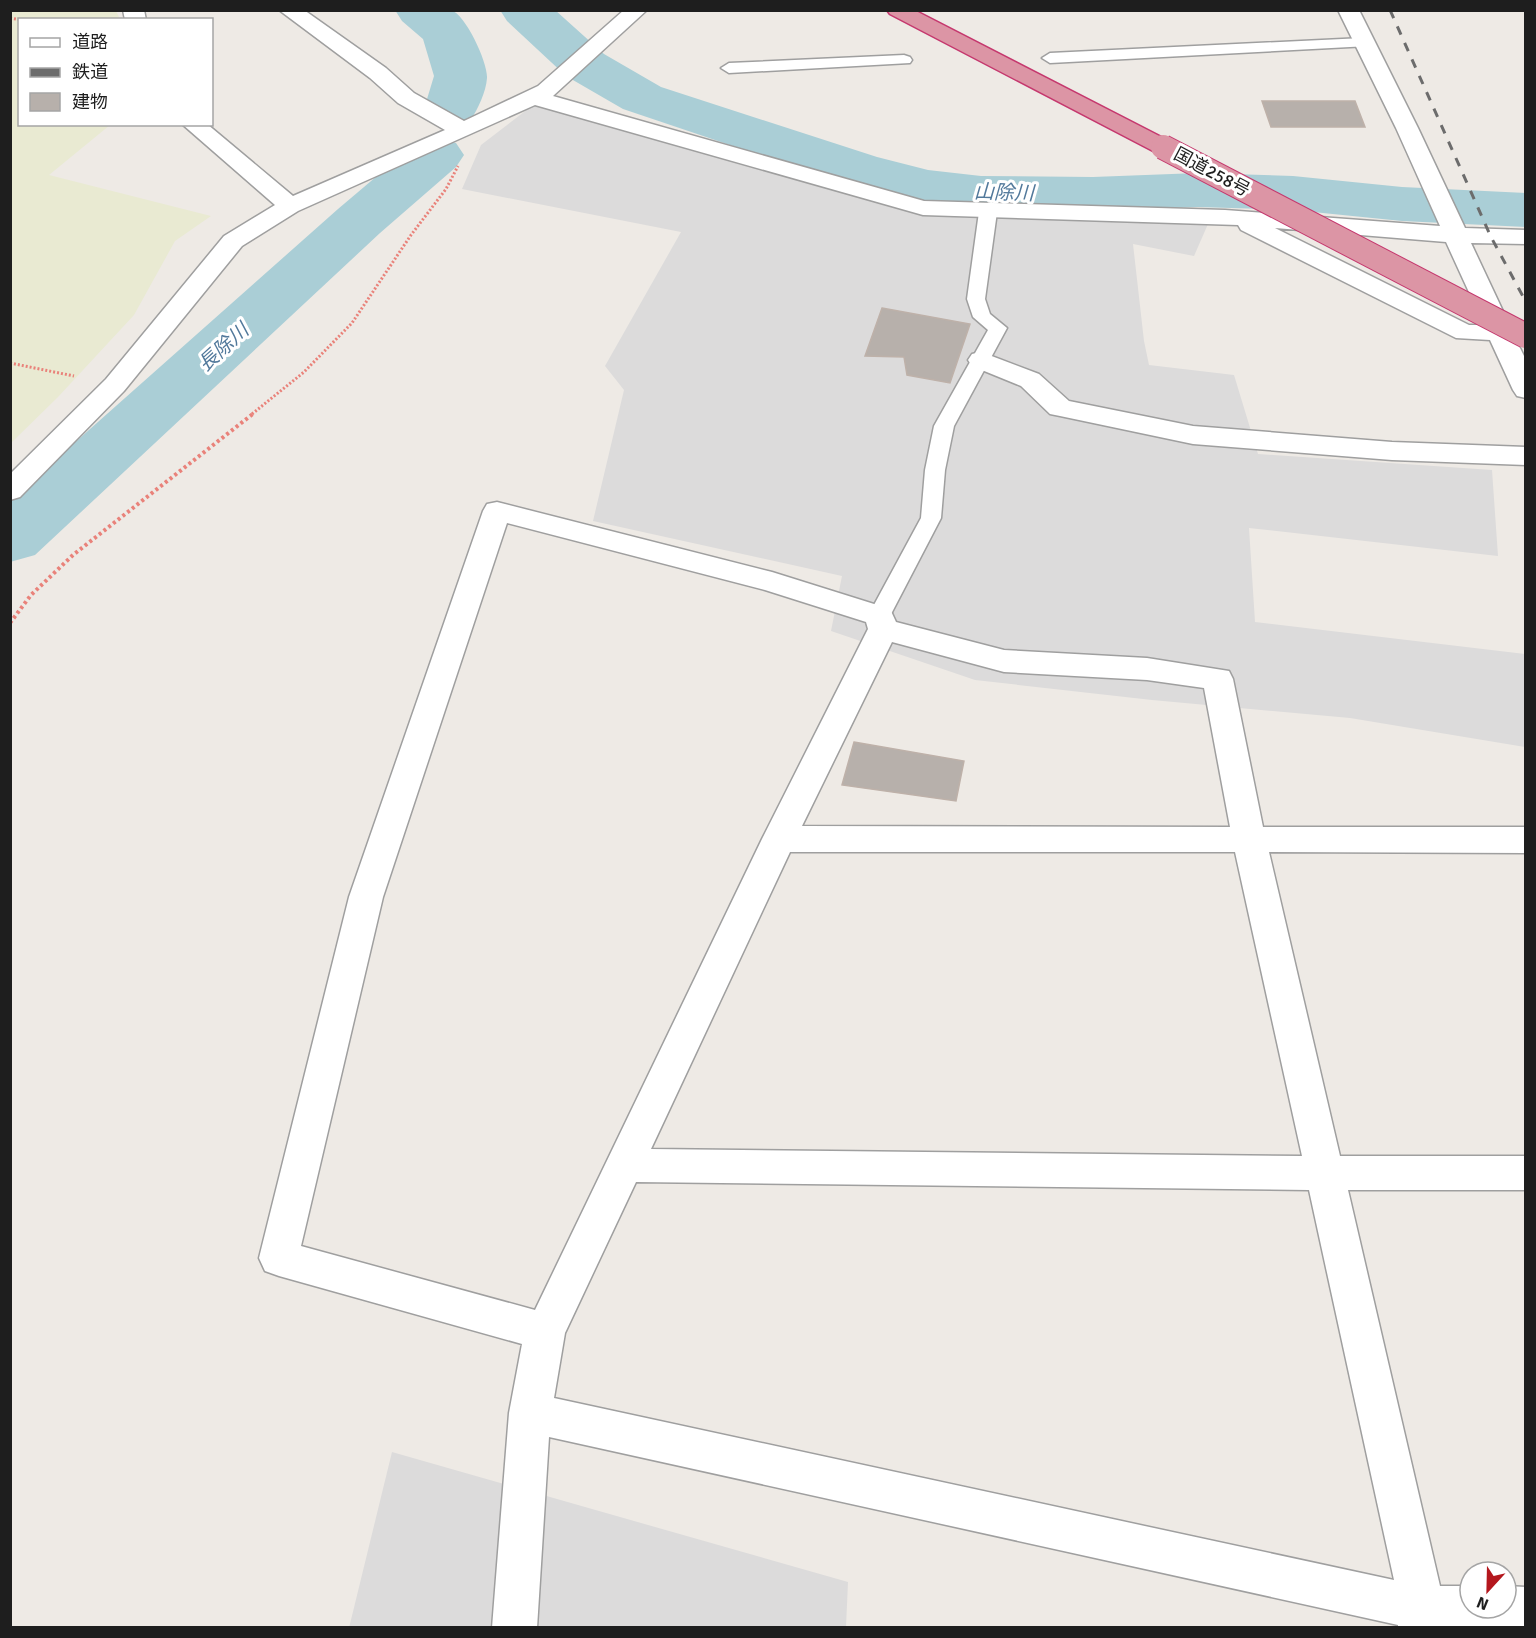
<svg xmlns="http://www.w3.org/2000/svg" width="1536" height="1638" viewBox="0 0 1536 1638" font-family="Signika,'Noto Sans JP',sans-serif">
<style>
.residential{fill:#dcdbdb}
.farmland{fill:#e9ead2}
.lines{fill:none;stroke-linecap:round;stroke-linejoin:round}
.river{fill:#aaced6;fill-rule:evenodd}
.building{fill:#b7b0ab;stroke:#beb1a9;stroke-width:1.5}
.lane-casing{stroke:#9f9f9f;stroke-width:3}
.street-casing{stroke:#9f9f9f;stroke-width:3}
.highway-casing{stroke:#c5386e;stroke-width:3}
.path-far1{stroke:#e9827a;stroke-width:3;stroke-dasharray:2 2;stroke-linecap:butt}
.path{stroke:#e9827a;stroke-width:4;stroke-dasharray:3 3;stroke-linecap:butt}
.lane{fill:#fff;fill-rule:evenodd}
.street{fill:#fff;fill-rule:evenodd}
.highway{fill:#dc95a5;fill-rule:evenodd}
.rail{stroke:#6c6c6c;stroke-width:3;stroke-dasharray:9 9;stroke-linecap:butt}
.highway-bridge-casing{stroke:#c5386e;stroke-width:26;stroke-linecap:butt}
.highway-bridge{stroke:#dc95a5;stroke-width:24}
.labels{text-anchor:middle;stroke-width:6;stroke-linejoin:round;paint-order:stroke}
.far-street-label{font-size:18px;fill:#1e1e1e;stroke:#fff}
.far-water-label{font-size:20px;font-style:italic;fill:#52799b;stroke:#fff}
</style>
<rect width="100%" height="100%" fill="#eeeae5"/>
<path class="residential" d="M533,105L927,216L1208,224L1194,256L1133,244L1144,341L1149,365L1234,375L1258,454L1492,470L1498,556L1249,528L1255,622L1525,654V747L1350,718L1152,700L975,680L831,631L842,576L593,521L624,390L605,366L681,232L462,189L481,145Z
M392,1452L848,1582L846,1627L349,1628Z"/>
<path class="farmland" d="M11,10L116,11L120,19L20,20V124L110,125L49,175L211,216L175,241L134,315L58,397L11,443Z"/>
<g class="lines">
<path class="river" d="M395,10C408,10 440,7 451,10C466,15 488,63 487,78C486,92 478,109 470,121L451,125L432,121L424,109L434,76L423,39L402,21Z
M500,10H555L604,54L661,87L877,157L928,170L981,176L1093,177L1198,173L1293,176L1402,187L1526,193V227L1402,221L1293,210L1198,207L1093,211L981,210L928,204L837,181L623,109L566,76L507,21Z
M436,138L456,143L464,155L456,167L380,233L35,555L10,562V500L338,209L416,143Z"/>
</g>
<path class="building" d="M1262,101H1355L1365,127H1271Z
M882,308L970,324L950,383L907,375L904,357L865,356Z
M854,742L964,761L956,801L842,785Z"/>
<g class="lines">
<g class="lane-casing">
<path id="lane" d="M1363,38L1371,43L1369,46L1050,63L1042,58L1050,53Z
M904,55L910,57L912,60L910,63L729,73L721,68L729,63Z
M988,207L994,208L997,212L985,299L990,314L1007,328L954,426L945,470L941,518L890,616L887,621L879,623L871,621L868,616L921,518L925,470L934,426L988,330L973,317L967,299L979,212L982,208Z"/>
</g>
<g class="street-casing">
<path id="street" d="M123,10H144L146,20H125Z
M279,10H304L386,68L414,93L464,121L538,86L624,10H647L553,96L924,201L1225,210L1440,226L1396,128L1338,10H1359L1418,128L1465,228L1526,230V244L1471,243L1509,324L1526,326V338L1516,340L1526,360V398L1517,396L1513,390L1490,340L1456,338L1241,230L1238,225L923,215L535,105L298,211L242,246L124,391L20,497L10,500V474L106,379L224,236L275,205L182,124H207L293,196L445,130L398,103L370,78ZM1275,228L1446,242L1484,325H1469Z
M981,352L1039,374L1069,401L1193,426L1392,442L1526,447V465L1392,460L1193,444L1060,416L1050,414L1021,386L972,366L968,360L972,354Z
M497,502L772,572L890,609L896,622L1004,650L1147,658L1229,671L1233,679L1263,827H1526V853L1269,852L1340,1156H1526V1190H1348L1440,1586H1470V1608H1506V1586L1526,1587V1628H1398V1625L549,1437L537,1628H492L509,1413L522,1344L279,1276L265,1271L259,1258L349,897L483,511L487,504ZM507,523L765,590L866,622L868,629L762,839L535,1310L301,1246L383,897ZM892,642L1004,672L1147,680L1204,688L1230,827L802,826ZM790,852H1235L1302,1156L651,1149ZM636,1182L1309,1190L1394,1580L554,1398L565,1333Z"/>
</g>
<g class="highway-casing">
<path id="highway" d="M887,10H914L1171,142L1175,147L1171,152L1163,154L1155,152L890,14Z"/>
</g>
<path class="path-far1" d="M10,18L21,20
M10,363L74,376
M252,414L304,372L352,323L411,235L446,189L458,166"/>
<path class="path" d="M10,623L31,595L73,555L254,413"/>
<use href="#lane" class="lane"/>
<use href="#street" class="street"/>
<use href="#highway" class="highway"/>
<path class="rail" d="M1390,10L1491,237L1526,302"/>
<g class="highway-bridge-casing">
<path id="highway-bridge" d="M1163,147L1526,336"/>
</g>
<use href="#highway-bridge" class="highway-bridge"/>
</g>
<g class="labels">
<g class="far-street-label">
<text transform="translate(1212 172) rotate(28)" y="6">国道258号</text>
</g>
<g class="far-water-label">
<text transform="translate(1004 192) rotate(2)" y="7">山除川</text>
<text transform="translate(223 347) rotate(-42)" y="7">長除川</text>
</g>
</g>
<rect width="1536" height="1638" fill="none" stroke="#1e1e1e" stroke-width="24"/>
<rect x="18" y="18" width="195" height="108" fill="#ffffff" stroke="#a5a5a5" stroke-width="1.5"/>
<rect x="30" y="38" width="30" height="9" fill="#ffffff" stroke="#a5a5a5" stroke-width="1.5"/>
<text x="72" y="48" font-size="18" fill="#1e1e1e">道路</text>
<rect x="30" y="68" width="30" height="9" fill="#6c6c6c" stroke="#a5a5a5" stroke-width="1.5"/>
<text x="72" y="78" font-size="18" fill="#1e1e1e">鉄道</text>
<rect x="30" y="93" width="30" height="18" fill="#b7b0ab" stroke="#a5a5a5" stroke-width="1.5"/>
<text x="72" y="108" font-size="18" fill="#1e1e1e">建物</text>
<g transform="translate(1488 1590) rotate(202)"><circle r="28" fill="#ffffff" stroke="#a5a5a5" stroke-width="1.5"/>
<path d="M0-4.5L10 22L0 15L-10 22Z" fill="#b4171d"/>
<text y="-9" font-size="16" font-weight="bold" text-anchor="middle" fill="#1e1e1e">N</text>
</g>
</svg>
